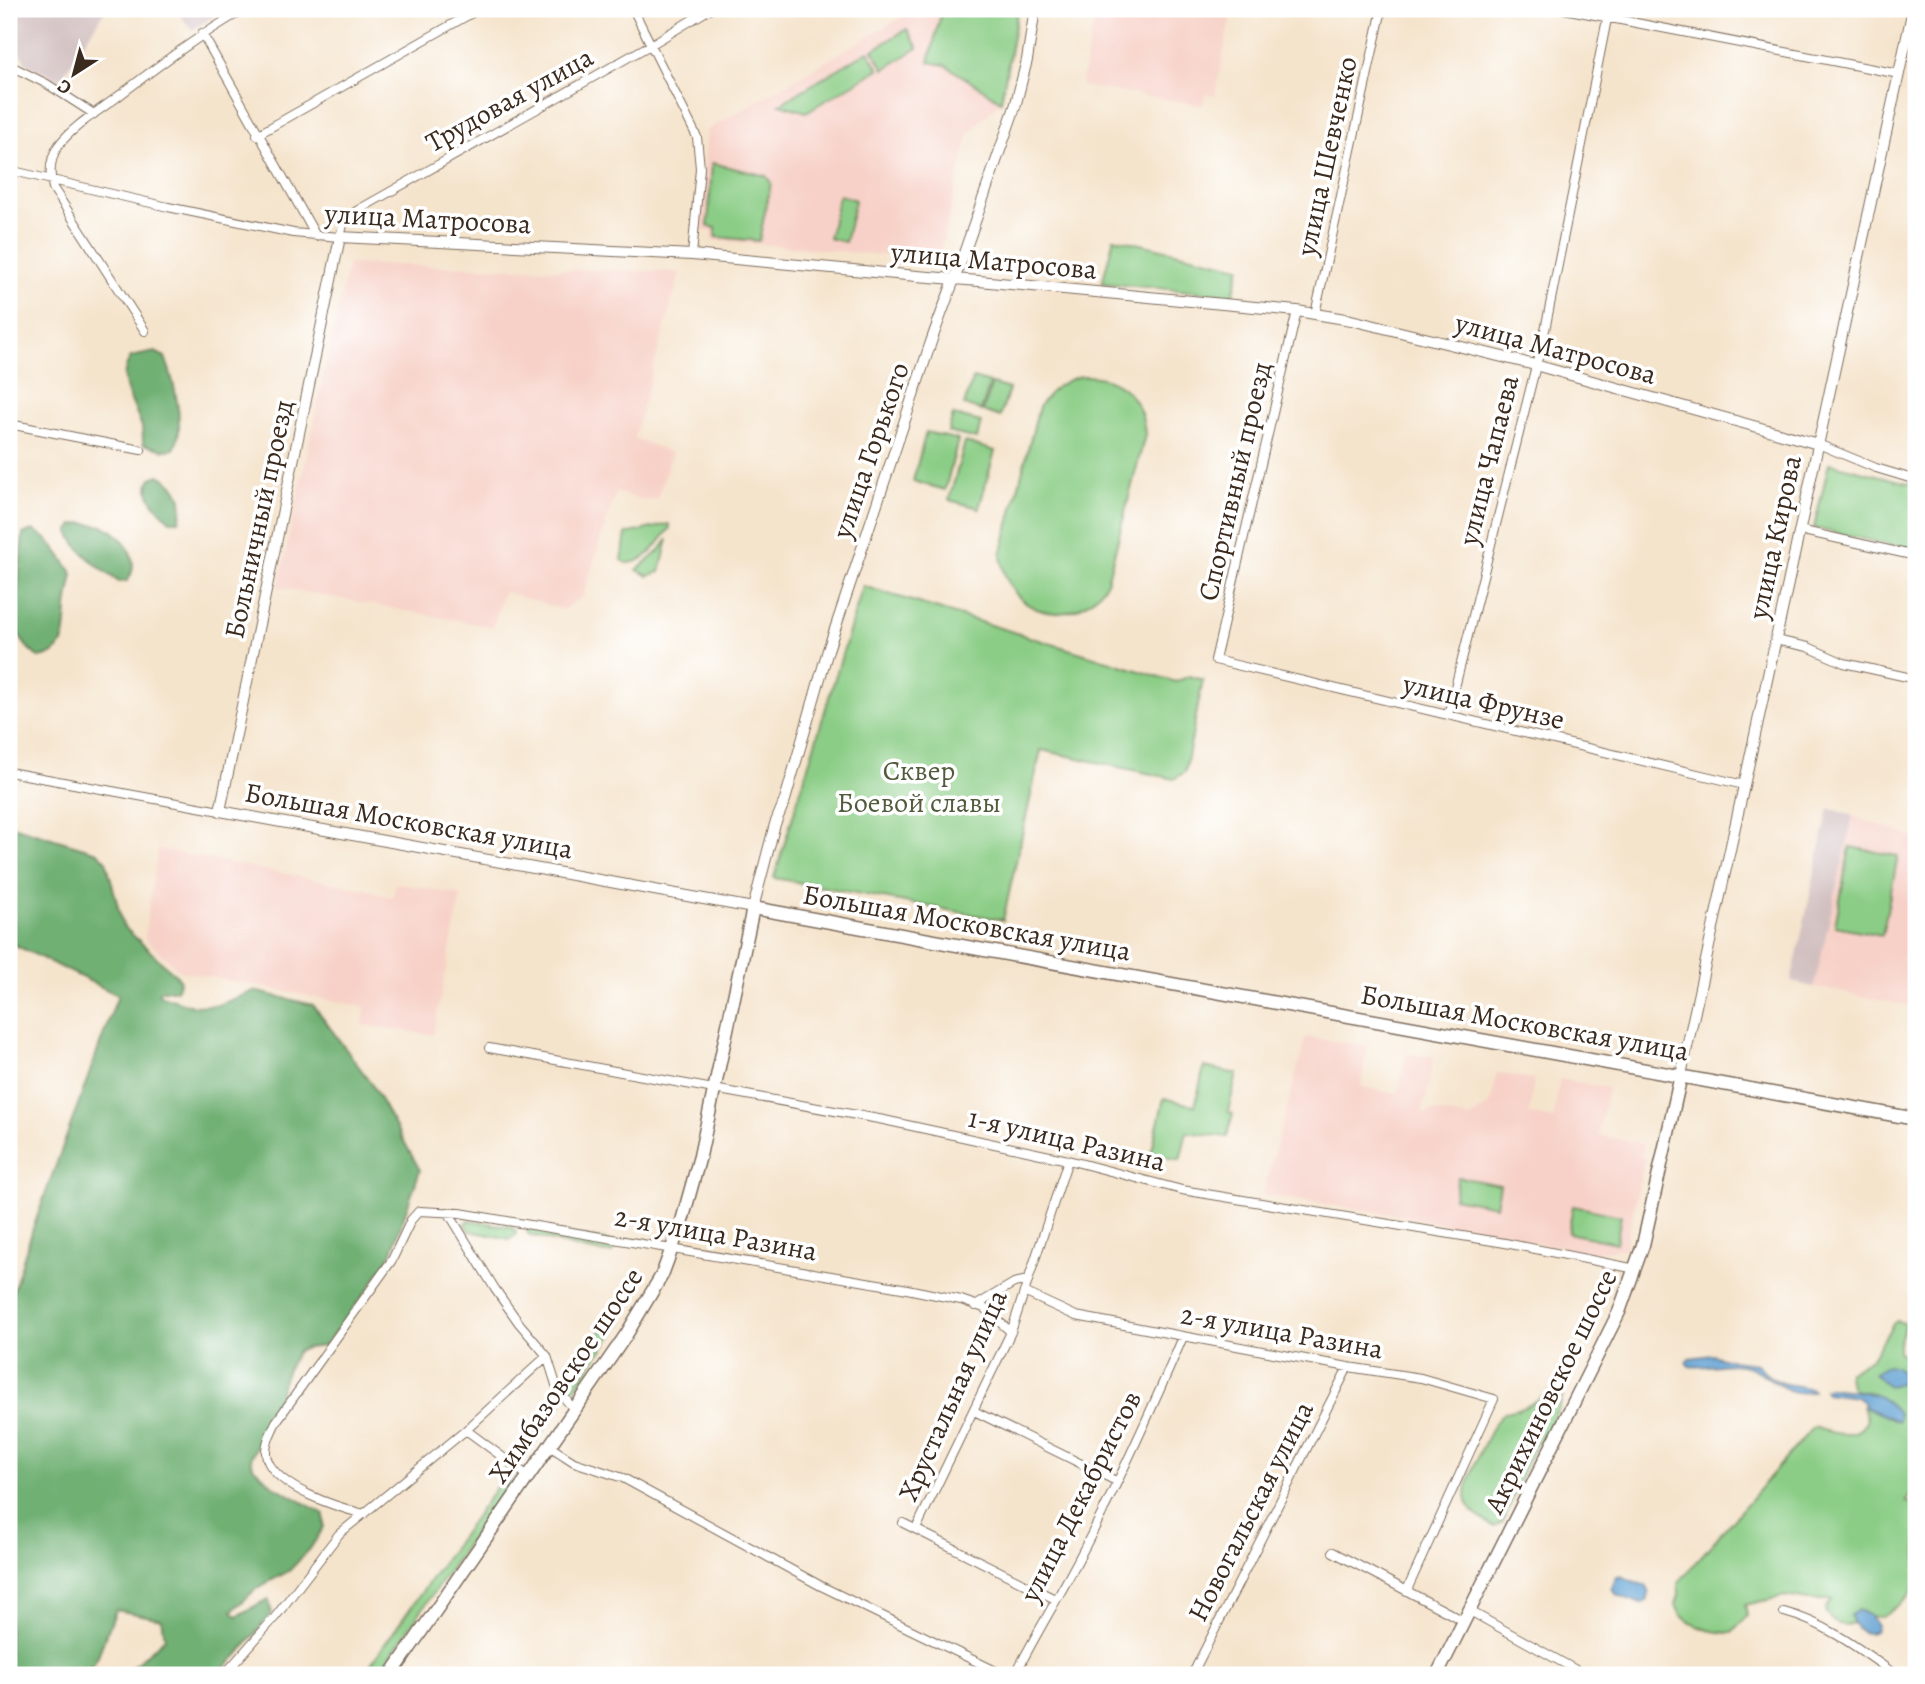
<svg xmlns="http://www.w3.org/2000/svg" width="1925" height="1684" viewBox="0 0 1925 1684" font-family="Alegreya,serif">
<style>
.built{fill:#f7d1c7}
.industrial{fill:#d2bfc0}
.green{fill:#8bcd86;stroke:#637c52;stroke-width:2}
.forest{fill:#70b073;stroke:#566d48;stroke-width:2}
.water{fill:#60a1d3;stroke:#4e6678;stroke-width:2}
.lines{fill:none;stroke-linecap:round;stroke-linejoin:round}
.minor-casing{stroke:#7c6b5b;stroke-width:10}
.tertiary-casing{stroke:#7c6b5b;stroke-width:12}
.secondary-casing{stroke:#7c6b5b;stroke-width:15}
.minor{stroke:#fff;stroke-width:8}
.tertiary{stroke:#fff;stroke-width:10}
.secondary{stroke:#fff;stroke-width:12}
.labels{text-anchor:middle;stroke-width:7;stroke-linejoin:round;paint-order:stroke}
.street-label{font-size:28px;fill:#3b2a1e;stroke:#fff}
.park-label{font-size:28px;fill:#535b3d;stroke:#fff}
</style>
<rect width="100%" height="100%" fill="#fff"/>
<filter id="ink" filterUnits="userSpaceOnUse"><feTurbulence type="fractalNoise" baseFrequency=".0143" numOctaves="2"/><feDisplacementMap in="SourceGraphic" scale="14" xChannelSelector="R" yChannelSelector="G"/><feConvolveMatrix kernelMatrix="1 2 1 2 8 2 1 2 1" color-interpolation-filters="sRGB"/></filter>
<filter id="wash" filterUnits="userSpaceOnUse"><feTurbulence type="fractalNoise" baseFrequency=".00686" numOctaves="4" result="noise"/><feDisplacementMap in="SourceGraphic" scale="28" xChannelSelector="R" yChannelSelector="G"/><feGaussianBlur stdDeviation="1.57" result="paint"/><feColorMatrix in="noise" values="0 0 0 0 0 0 0 0 0 0 0 0 0 0 0 0 0 1.4 0 .05"/><feComposite in="paint" operator="in"/></filter>
<g filter="url(#wash)">
<rect width="100%" height="100%" fill="#f5e4cc"/>
<path class="built" d="M916,9H942L929,62L945,65L1001,101L969,133L938,260L712,240V231H697L707,130Z
M1096,9H1232L1215,96L1205,94L1203,105L1081,86Z
M348,264L680,272L634,438L672,453L657,500L653,499L648,501L616,492L583,596L563,610L503,591L493,627L278,587Z
M1853,816L1916,838V1007L1814,987Z
M158,849L375,891V893L393,897L396,883L461,895L433,1035L363,1025L365,1007L180,971L144,938Z
M1306,1037L1367,1046L1361,1087L1398,1094L1406,1054L1434,1057L1427,1096L1423,1102L1422,1113L1426,1114L1431,1111L1471,1118L1490,1104L1497,1073L1534,1079L1529,1114L1553,1119L1560,1079L1608,1088L1598,1135L1644,1144L1641,1156L1645,1158L1625,1248L1590,1253L1397,1215L1263,1195Z"/>
<path class="industrial" d="M9,9H106L60,80L27,64L16,48L9,47Z
M175,9H226L192,30Z
M1829,808L1853,816L1814,987L1791,982Z"/>
<path class="green" d="M942,9H1018L1001,101L945,65L929,62Z
M907,29L918,48L884,69L873,50Z
M868,51L879,69L806,112L780,104Z
M712,163L766,176L771,183L759,241L716,237V228L708,226Z
M839,195L855,200L845,242L829,238Z
M1114,238L1240,267L1233,295L1102,283Z
M1081,376C1118,374 1143,398 1145,435L1107,582C1074,635 1005,616 1001,555L1039,407C1050,390 1062,381 1081,376Z
M973,378L990,383L981,411L964,405Z
M992,384L1009,389L1000,417L983,411Z
M953,415L981,422L977,439L948,432Z
M926,432L958,440L945,490L913,481Z
M965,442L995,451L979,508L949,500Z
M1829,463L1916,485V551L1814,528Z
M669,524L670,528C657,544 648,563 626,563L622,560L626,534Z
M668,539L660,572L648,576L637,570L660,550Z
M863,586L1176,682L1189,676L1203,680L1185,772L1174,779L1041,750L1003,920L774,878Z
M1850,847L1898,856L1882,935L1835,926Z
M1204,1067L1237,1074L1228,1112L1233,1114L1227,1137L1187,1132L1180,1160L1151,1154L1164,1098L1195,1106Z
M1458,1177L1500,1185L1496,1206L1454,1198Z
M1573,1206L1621,1216L1616,1243L1568,1233Z
M469,1220L511,1227L516,1231V1235L510,1239L470,1231L465,1225Z
M529,1229L605,1240L611,1244L614,1249L612,1253C585,1252 557,1241 530,1235L527,1232Z
M616,1313L621,1317L620,1324L576,1387L570,1393L563,1388L611,1316Z
M1897,1321L1904,1323C1905,1334 1897,1341 1898,1351L1905,1357L1916,1359V1484L1906,1502L1912,1503L1916,1507C1916,1521 1919,1578 1915,1586C1911,1596 1900,1604 1892,1610C1880,1619 1874,1619 1862,1611L1851,1615L1853,1623C1841,1628 1833,1623 1826,1614L1825,1608L1832,1600H1808L1785,1596L1745,1605L1747,1616L1732,1633C1713,1633 1681,1626 1676,1604L1679,1595L1678,1583L1813,1427C1832,1433 1856,1442 1867,1420L1863,1406L1880,1412L1894,1421L1873,1393L1853,1390L1849,1381L1848,1373L1872,1358L1893,1324Z
M1554,1390L1563,1394L1560,1405L1546,1433L1537,1442L1527,1462L1503,1522L1494,1527C1483,1520 1467,1511 1466,1496C1465,1482 1492,1421 1504,1413C1511,1410 1519,1410 1525,1407C1535,1402 1544,1395 1554,1390Z
M559,1399L561,1404L524,1460H519L518,1457L555,1401Z
M510,1468H514L516,1473L377,1675H363Z"/>
<path class="forest" d="M155,352L165,357C174,381 186,427 174,449L164,450L143,444C143,438 143,432 142,427C135,404 114,380 131,357Z
M159,475C179,486 186,499 179,521H170C159,510 141,494 151,478Z
M83,523C90,524 99,524 105,527C125,536 142,562 127,581L119,582C104,571 74,550 69,531L74,525Z
M32,530C51,538 61,557 73,574C71,585 68,597 67,608C65,631 68,653 40,658C27,650 20,639 14,625L23,534Z
M9,825L97,852L106,860L123,926L180,979L177,990H160L159,995L192,1006L218,1005L254,991L313,1005L371,1083L420,1170L391,1254L372,1284L324,1346L306,1348L297,1352L287,1370L273,1414L251,1457L253,1467L274,1486L324,1514V1527L310,1549L289,1571L257,1588L232,1611L237,1616L268,1599L272,1613L238,1655L217,1675H124L165,1638L162,1619L116,1610L97,1658L86,1675H9V1305L33,1228L118,995L9,942Z"/>
<path class="water" d="M1712,1355L1733,1361L1757,1364L1770,1377L1782,1383L1812,1389L1813,1391C1787,1399 1771,1375 1749,1367C1729,1360 1709,1369 1689,1366L1686,1362L1689,1358Z
M1886,1366L1896,1367L1902,1372L1903,1379L1901,1383L1888,1386L1874,1373Z
M1829,1388C1860,1393 1878,1387 1899,1414L1898,1421L1866,1408L1862,1401L1856,1397L1826,1393L1824,1390Z
M1620,1576L1646,1586L1649,1591L1646,1601L1641,1604L1616,1594L1612,1588L1616,1578Z
M1858,1610L1870,1616L1877,1625L1875,1631C1862,1637 1854,1628 1851,1615Z"/>
</g>
<g filter="url(#ink)">
<g class="lines">
<g class="minor-casing">
<path id="minor" d="M633,9L697,137L700,168L692,255
M1564,9L1899,74
M202,33L316,236
M9,65L47,84L94,114
M257,135L479,9
M9,170L168,207L293,233L340,237L344,221L358,210L652,44L710,9
M1297,311L1215,660L1744,785
M1315,314L1382,9
M145,331L53,188C49,174 50,159 58,146C72,127 97,112 116,98C158,66 199,35 245,9
M9,424L141,450
M1818,444L1876,468L1916,480
M1799,530L1916,556
M1775,640L1808,647L1844,663L1916,679
M1448,715L1545,330L1609,9
M9,772L220,811
M489,1048L884,1120L1068,1160L1182,1190L1505,1243L1636,1269
M448,1212L495,1289L519,1323L547,1356L558,1391L574,1409
M1024,1292L1076,1316L1348,1367L1421,1378L1494,1399L1407,1590
M975,1306L1014,1283L1028,1280
M974,1411L1116,1481
M466,1430L528,1476
M549,1446L574,1462L623,1478L821,1586L1004,1675
M364,1514C337,1507 278,1489 267,1459C263,1447 271,1433 276,1422L392,1260L411,1220L419,1211L460,1213L902,1288L961,1300L984,1308L1011,1332
M903,1523L1055,1599
M916,1529L1011,1332L1068,1160
M1333,1552L1464,1621
M1470,1611L1585,1675
M1784,1612C1826,1623 1861,1650 1896,1675
M224,1675L276,1616L339,1534L466,1430L547,1356
M1015,1675C1032,1641 1051,1610 1069,1577C1111,1500 1148,1418 1183,1337
M1192,1675L1348,1367"/>
</g>
<g class="tertiary-casing">
<path id="tertiary" d="M1035,9L1027,60L1015,107L962,259C951,288 940,316 930,345L828,650L785,800L775,824L753,908L220,811L340,237L692,255L917,276L979,281L1297,311L1351,320L1535,365L1818,444
M1681,1075L1913,9"/>
</g>
<g class="secondary-casing">
<path id="secondary" d="M391,1675L626,1335L662,1275L682,1221L700,1156L753,908L1916,1119
M1437,1675L1619,1312L1643,1245L1681,1075"/>
</g>
<use href="#minor" class="minor"/>
<use href="#tertiary" class="tertiary"/>
<use href="#secondary" class="secondary"/>
</g>
</g>
<g class="labels">
<g class="street-label">
<text transform="translate(509 99) rotate(-29)" y="10">Трудовая улица</text>
<text transform="translate(1326 156) rotate(-78)" y="10">улица Шевченко</text>
<text transform="translate(428 218) rotate(3)" y="10">улица Матросова</text>
<text transform="translate(994 260) rotate(5)" y="10">улица Матросова</text>
<text transform="translate(1556 348) rotate(15)" y="10">улица Матросова</text>
<text transform="translate(870 450) rotate(-71)" y="10">улица Горького</text>
<text transform="translate(1488 460) rotate(-76)" y="10">улица Чапаева</text>
<text transform="translate(1234 481) rotate(-77)" y="10">Спортивный проезд</text>
<text transform="translate(258 519) rotate(-78)" y="10">Больничный проезд</text>
<text transform="translate(1774 537) rotate(-78)" y="10">улица Кирова</text>
<text transform="translate(1484 701) rotate(13)" y="10">улица Фрунзе</text>
<text transform="translate(409 820) rotate(10)" y="10">Большая Московская улица</text>
<text transform="translate(967 922) rotate(10)" y="10">Большая Московская улица</text>
<text transform="translate(1525 1022) rotate(10)" y="10">Большая Московская улица</text>
<text transform="translate(1067 1139) rotate(13)" y="10">1-я улица Разина</text>
<text transform="translate(716 1233) rotate(10)" y="10">2-я улица Разина</text>
<text transform="translate(1282 1331) rotate(10)" y="10">2-я улица Разина</text>
<text transform="translate(565 1375) rotate(-56)" y="10">Химбазовское шоссе</text>
<text transform="translate(1550 1391) rotate(-64)" y="10">Акрихиновское шоссе</text>
<text transform="translate(952 1395) rotate(-66)" y="10">Хрустальная улица</text>
<text transform="translate(1080 1496) rotate(-63)" y="10">улица Декабристов</text>
<text transform="translate(1250 1511) rotate(-63)" y="10">Новогальская улица</text>
</g>
<g class="park-label">
<text x="919" y="780">Сквер<tspan x="919" dy="32">Боевой славы</tspan></text>
</g>
</g>
<rect width="1925" height="1684" fill="none" stroke="#fff" stroke-width="35"/>
<g transform="translate(74 74) rotate(216)" stroke="#ffffff" stroke-width="5" paint-order="stroke">
<path d="M0-5L12 26L0 18L-12 26Z" fill="#3b2a1e"/>
<text y="-10" font-size="19" font-weight="bold" text-anchor="middle" fill="#3b2a1e">С</text>
</g>
</svg>
